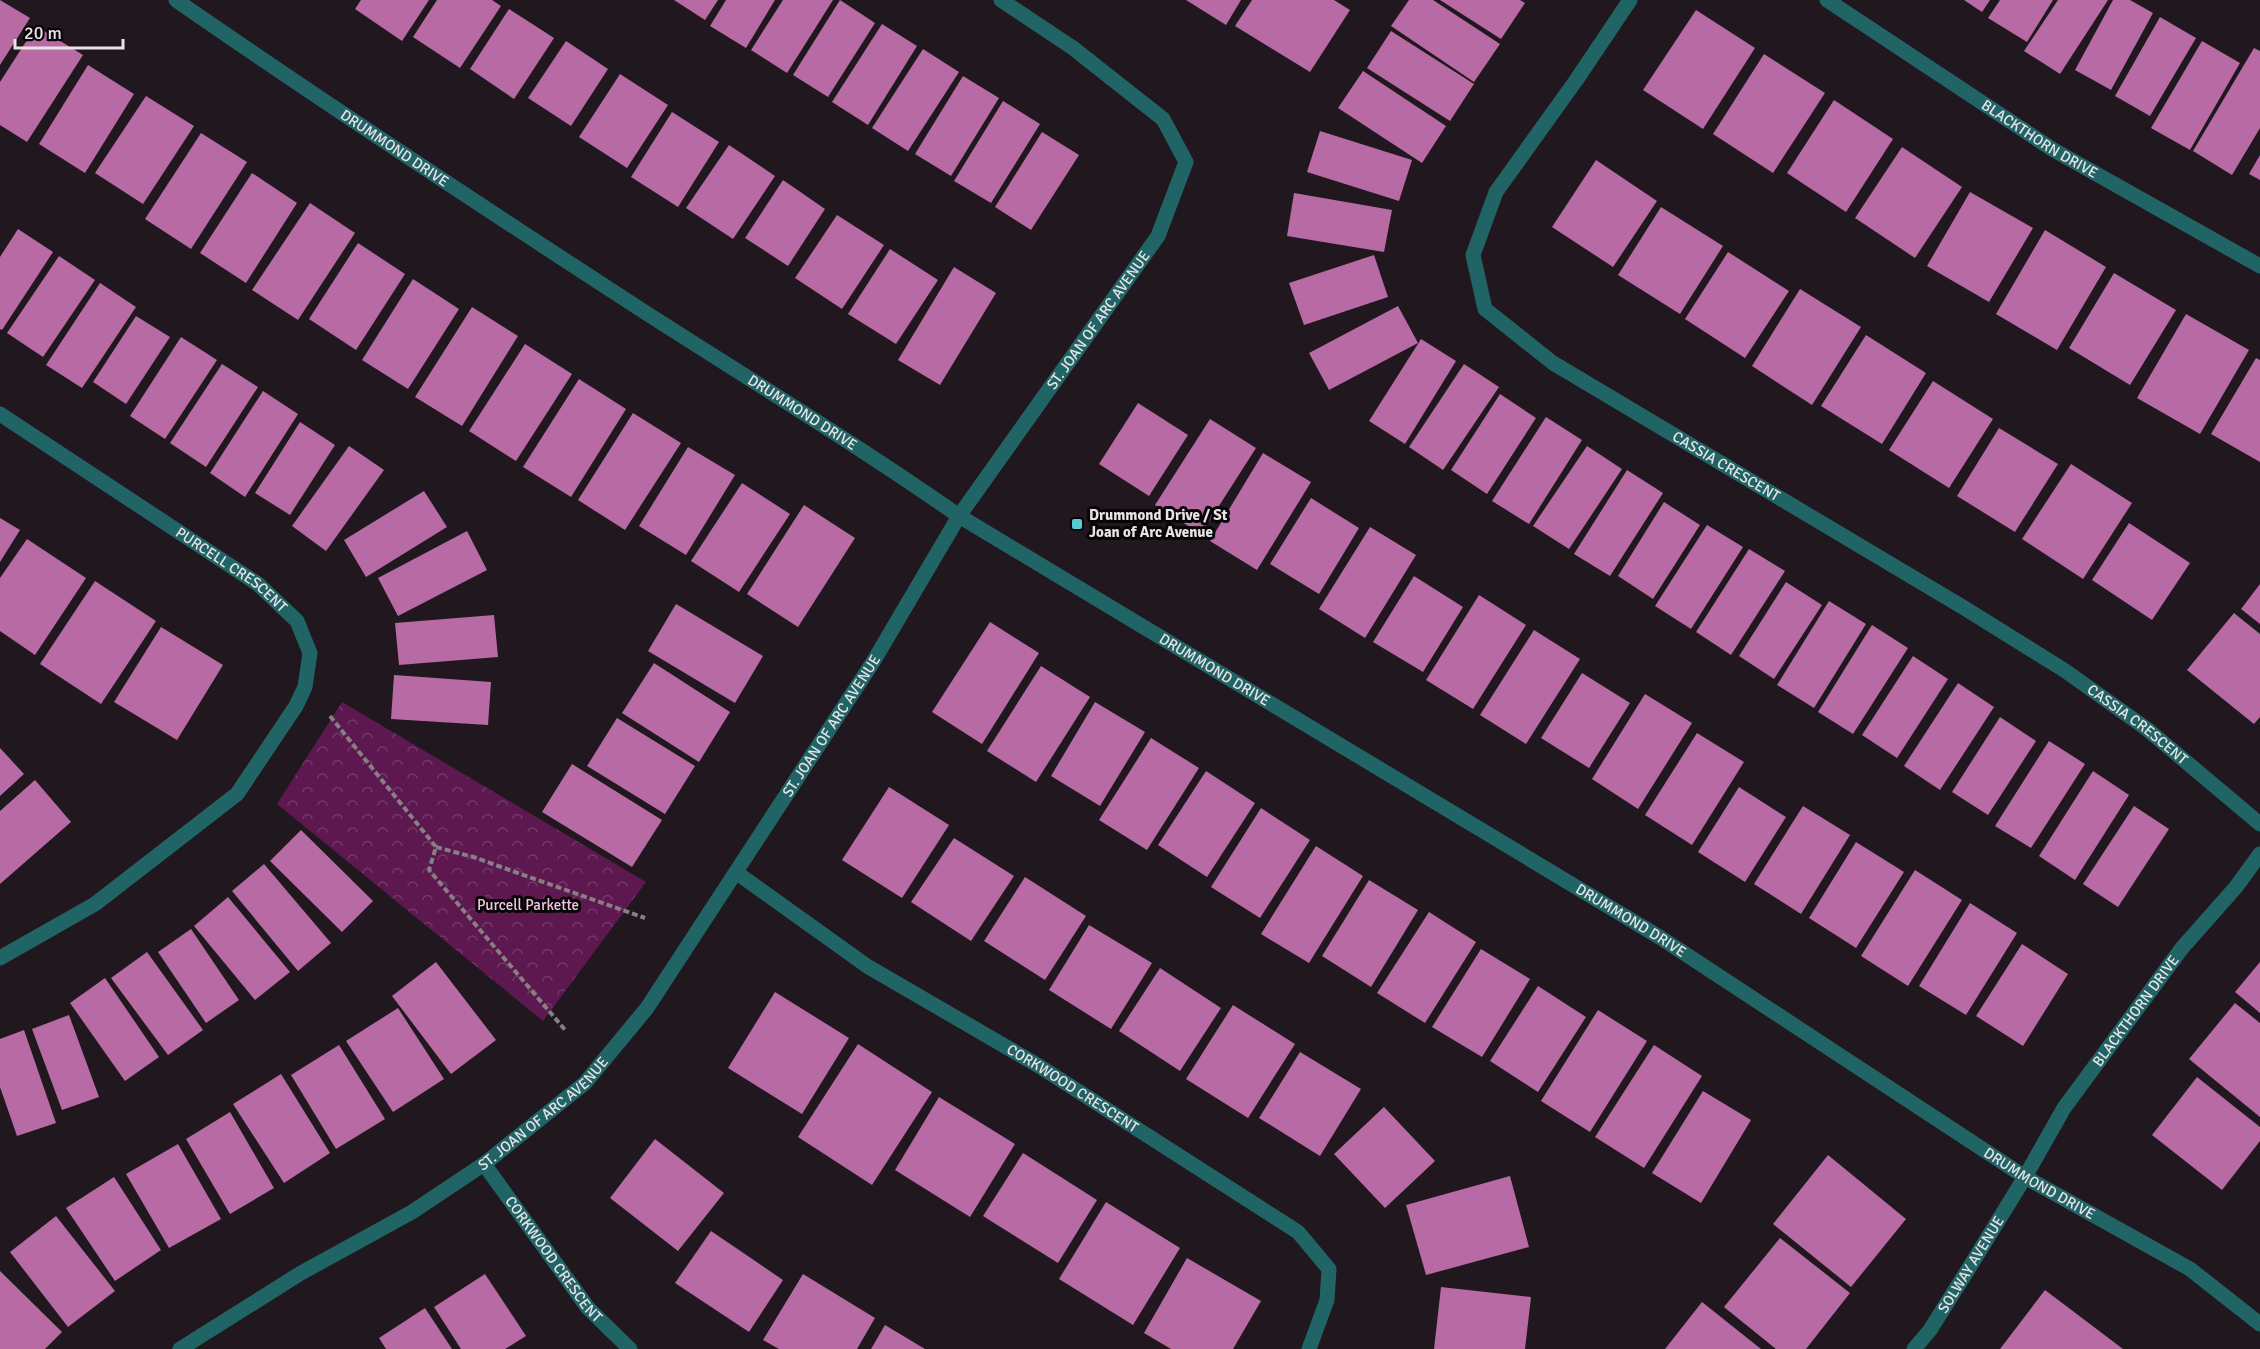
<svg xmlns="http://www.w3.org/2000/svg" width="2260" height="1349" viewBox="0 0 2260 1349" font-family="Signika,sans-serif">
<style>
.forest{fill:url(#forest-crowns)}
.building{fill:#b86aa5}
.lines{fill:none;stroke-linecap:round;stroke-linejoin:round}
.path{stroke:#867f84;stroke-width:4;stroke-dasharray:6 3;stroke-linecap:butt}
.minor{stroke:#216466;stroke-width:15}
.tertiary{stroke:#216466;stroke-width:15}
.poi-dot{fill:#52cdd0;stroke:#080507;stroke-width:2}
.labels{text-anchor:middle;stroke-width:6;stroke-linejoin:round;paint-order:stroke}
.street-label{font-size:15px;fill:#e9e3e7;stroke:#080507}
.poi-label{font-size:15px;font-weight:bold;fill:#e9e3e7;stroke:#080507;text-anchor:start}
.park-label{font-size:15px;fill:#f2c8e6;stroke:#080507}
</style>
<defs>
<pattern id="forest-crowns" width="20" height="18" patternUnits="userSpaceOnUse" patternTransform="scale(1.5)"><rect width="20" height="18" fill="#5d1850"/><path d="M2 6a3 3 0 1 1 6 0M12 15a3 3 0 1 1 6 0" fill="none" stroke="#743969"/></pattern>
</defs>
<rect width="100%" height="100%" fill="#20181e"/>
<path class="forest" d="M342,702L646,882L543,1021L277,804Z"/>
<path class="building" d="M0,0L30,18L0,65Z
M361,0H429L402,41L355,9Z
M437,0H492L501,6L460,68L413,37Z
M674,0H718L705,20Z
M726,0H775L746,48L710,26Z
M783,0H833L787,73L751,50Z
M840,0L875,23L828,97L793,75Z
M1186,0H1241L1226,25Z
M1252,0H1334L1350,10L1310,72L1235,26Z
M1409,0H1433L1500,44L1474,82L1391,26Z
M1440,0H1520L1525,3L1501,39Z
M1964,0H1990L1982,12Z
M2000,0H2053L2027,42L1988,18Z
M2058,0H2108L2060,74L2024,51Z
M2113,0H2130L2153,13L2111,90L2075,70Z
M509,9L554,38L514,99L470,69Z
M1696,10L1755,48L1703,129L1643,90Z
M2160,17L2196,38L2150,116L2115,96Z
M882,24L917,46L868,125L832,102Z
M36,26L83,55L27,142L0,125V82Z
M1391,31L1474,84L1450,121L1367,68Z
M566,41L608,69L571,126L528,98Z
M2202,41L2240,63L2190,150L2151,128Z
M2254,48L2260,51V128L2232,175L2193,151Z
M923,49L959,72L908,151L872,128Z
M1764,54L1825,93L1773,173L1713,134Z
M88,65L134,94L85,173L39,144Z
M1363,71L1446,126L1422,163L1338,108Z
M620,74L668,105L627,168L579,137Z
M963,76L999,98L951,176L915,154Z
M146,96L194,126L143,204L95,173Z
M1834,100L1893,139L1846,212L1787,173Z
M1003,101L1040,124L991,203L954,181Z
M672,112L719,142L678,207L631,177Z
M1320,131L1412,160L1399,201L1307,172Z
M1042,132L1079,155L1031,230L995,207Z
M201,133L247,162L191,249L145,219Z
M729,145L775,176L733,239L686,208Z
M1902,147L1962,187L1915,258L1855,218Z
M2260,155V180L2249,174Z
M1596,160L1657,201L1613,267L1552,227Z
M252,173L297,203L246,283L200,253Z
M783,180L825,209L788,266L745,238Z
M1970,192L2033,228L1989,302L1927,266Z
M1294,193L1392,210L1384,252L1287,236Z
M310,203L355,233L298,320L252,290Z
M1661,207L1723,246L1680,314L1618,275Z
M837,215L884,245L842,309L795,278Z
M18,229L53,252L2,330L0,329V257Z
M2045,230L2106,267L2057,350L1996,314Z
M358,243L405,274L356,350L309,319Z
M890,249L938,280L896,344L848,314Z
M1728,252L1789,291L1745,358L1685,319Z
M1374,255L1388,297L1304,325L1289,283Z
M59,256L95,280L43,357L7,333Z
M954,267L996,293L940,385L898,360Z
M2114,273L2176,310L2130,385L2069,348Z
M413,279L459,309L408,389L362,360Z
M100,283L136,307L82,388L46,365Z
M1800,289L1861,327L1812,405L1752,366Z
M1398,306L1418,343L1329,390L1309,353Z
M472,307L518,336L462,426L415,397Z
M2186,314L2249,350L2200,434L2137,398Z
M136,316L170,337L126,404L93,382Z
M1866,335L1926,373L1882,444L1821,406Z
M181,337L217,360L165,439L130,416Z
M1421,339L1456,361L1405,444L1369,421Z
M525,344L572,374L516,461L469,431Z
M2256,358L2260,360V462L2211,434Z
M222,364L258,387L206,467L170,443Z
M1464,364L1499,387L1443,470L1409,447Z
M579,379L626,409L571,497L523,467Z
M1933,381L1993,419L1949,488L1889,450Z
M263,391L298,414L245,497L210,473Z
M1500,394L1536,418L1487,494L1451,470Z
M1138,403L1188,435L1149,496L1099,464Z
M633,413L681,443L625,530L578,500Z
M1546,417L1582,440L1529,524L1492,501Z
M1210,419L1256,448L1201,534L1155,505Z
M300,422L335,445L290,515L255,493Z
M1999,428L2058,464L2015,532L1957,496Z
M349,446L384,470L326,551L292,526Z
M1587,446L1622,469L1569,549L1533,526Z
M688,447L735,475L686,555L639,526Z
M1263,453L1311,482L1257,570L1210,541Z
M2071,464L2132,503L2083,579L2022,539Z
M1627,470L1663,493L1610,576L1574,554Z
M742,483L790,514L739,592L691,561Z
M424,491L447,527L366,577L344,540Z
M1311,498L1359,528L1319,594L1270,564Z
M1664,502L1700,525L1653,599L1618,576Z
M804,505L855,538L798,627L747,594Z
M0,518L20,530L0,562Z
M2129,523L2190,563L2152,620L2092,580Z
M1707,525L1743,547L1691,629L1655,606Z
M1370,527L1416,555L1365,638L1319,609Z
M467,531L487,570L398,616L378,578Z
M27,539L86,578L35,655L0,631V578Z
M1749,549L1785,571L1731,655L1696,632Z
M1414,576L1463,607L1423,672L1373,642Z
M95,581L156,621L101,704L40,664Z
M1786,582L1822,605L1774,679L1739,656Z
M2260,584V624L2241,609Z
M1479,595L1526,625L1473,709L1426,680Z
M1829,601L1866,624L1814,708L1777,685Z
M676,604L763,656L735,703L648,651Z
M2234,613L2260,634V717L2254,724L2187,670Z
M494,615L498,657L399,665L395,623Z
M990,622L1039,653L982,744L932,712Z
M1872,625L1908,648L1853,734L1818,712Z
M161,627L223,665L177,740L114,702Z
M1534,630L1580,659L1526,744L1480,715Z
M1913,656L1948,679L1897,758L1862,735Z
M654,663L730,712L699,762L622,713Z
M1041,666L1090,697L1036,782L987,751Z
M1582,673L1630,703L1589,768L1541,738Z
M394,675L491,682L488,725L391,719Z
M1958,683L1994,707L1940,790L1904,766Z
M1645,694L1692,723L1638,809L1592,779Z
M1095,702L1145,732L1100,806L1051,776Z
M2000,717L2036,741L1988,815L1952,792Z
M617,718L695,766L665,814L587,766Z
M1697,733L1744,762L1692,845L1645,815Z
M1151,738L1199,768L1147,850L1099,820Z
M2049,741L2085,764L2031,848L1995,826Z
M0,748L24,774L0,796Z
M572,764L662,820L632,867L542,812Z
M1206,771L1255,803L1207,877L1158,845Z
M2093,771L2129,795L2075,880L2039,856Z
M35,780L71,822L0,884V811Z
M889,787L949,825L902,898L842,860Z
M1739,787L1786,817L1745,882L1698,852Z
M1803,806L1850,835L1801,914L1754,884Z
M2134,806L2169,829L2118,907L2083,884Z
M1261,808L1310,840L1260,918L1211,887Z
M301,830L373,901L342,932L270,861Z
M954,838L1014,876L971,941L911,902Z
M1856,842L1904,872L1856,948L1809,918Z
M1316,846L1363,876L1309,963L1261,934Z
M264,864L331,943L298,971L232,891Z
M1915,870L1962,900L1908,986L1861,956Z
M1025,877L1086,916L1045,980L984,941Z
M1369,880L1418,910L1371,987L1322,956Z
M228,897L290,972L255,1000L194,926Z
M1970,903L2017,933L1966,1015L1919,986Z
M1429,912L1476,942L1425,1023L1377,993Z
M1089,925L1152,963L1111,1029L1049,990Z
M191,929L239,1000L206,1023L158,952Z
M2022,944L2068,974L2023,1046L1976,1016Z
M1481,949L1530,979L1482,1057L1432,1027Z
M147,952L203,1030L168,1055L111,978Z
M436,962L496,1040L451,1074L392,996Z
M2260,962V1013L2235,992Z
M1160,968L1221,1008L1180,1071L1119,1031Z
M105,978L159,1057L125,1081L70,1003Z
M1538,986L1586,1017L1538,1092L1490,1061Z
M775,992L849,1038L802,1114L728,1068Z
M2235,1003L2260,1023V1117L2189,1059Z
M1233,1005L1295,1044L1248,1118L1186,1079Z
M398,1008L444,1079L393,1112L346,1041Z
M1598,1010L1647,1041L1590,1132L1541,1101Z
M69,1015L99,1097L62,1110L32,1029Z
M24,1030L56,1123L17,1136L0,1087V1039Z
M858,1044L932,1092L872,1185L798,1137Z
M339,1045L385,1119L336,1149L291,1075Z
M1654,1045L1702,1076L1644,1168L1595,1137Z
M1300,1052L1361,1089L1320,1156L1259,1118Z
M281,1074L330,1153L284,1183L233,1104Z
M2197,1077L2260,1127V1141L2222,1190L2152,1135Z
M1703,1091L1751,1120L1701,1203L1652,1173Z
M939,1097L1015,1144L970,1217L895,1170Z
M1384,1107L1435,1161L1385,1208L1334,1154Z
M230,1112L274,1188L230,1214L186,1139Z
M655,1139L724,1193L678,1251L610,1198Z
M178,1144L221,1219L169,1248L126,1174Z
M1023,1153L1097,1200L1058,1263L983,1216Z
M1828,1155L1906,1219L1851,1287L1773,1224Z
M1510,1176L1529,1247L1426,1275L1406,1205Z
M114,1177L161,1250L115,1281L66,1208Z
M1106,1202L1180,1248L1133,1325L1059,1279Z
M56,1216L115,1291L68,1327L10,1252Z
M711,1231L783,1280L749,1332L675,1283Z
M1780,1238L1850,1293L1806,1349H1776L1724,1307Z
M1187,1258L1261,1301L1233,1349H1171L1144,1333Z
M0,1271L62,1332L45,1349H0Z
M485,1274L526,1336L505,1349H461L434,1307Z
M803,1274L875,1318L857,1349H779L763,1340Z
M1441,1287L1531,1297L1525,1349H1434Z
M2045,1290L2123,1349H2000Z
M1702,1302L1761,1349H1665Z
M425,1308L452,1349H386L379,1338Z
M885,1325L925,1349H871Z"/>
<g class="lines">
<path class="path" d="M330,716L436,847L429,870L566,1031
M436,847L473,857L645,918"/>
<g class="minor">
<path id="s1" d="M1630,0L1577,79L1496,192L1473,255L1485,309L1553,363L1966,609L2064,670L2147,729L2260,824"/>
<path id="s2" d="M1827,0L2052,149L2260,266"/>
<path id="s3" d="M0,414L258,584L297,621L310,653L305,687L296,706L237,794L95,904L0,958"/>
<path id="s4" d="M737,873L867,966L1039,1066L1298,1232L1329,1269L1327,1300L1309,1349"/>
<path id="s5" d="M484,1164L588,1308L630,1349"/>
<path id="s6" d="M1914,1349L1930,1330L1969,1268L2025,1177L2064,1108L2182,948L2236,887L2260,854"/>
</g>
<g class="tertiary">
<path id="s7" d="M176,0C330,107 486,209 643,311C749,379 856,444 959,516L1661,938L2025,1177L2190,1269L2260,1324"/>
<path id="s8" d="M180,1349L301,1273L412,1212L484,1164L585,1083L647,1008L873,662L959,516L1158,236L1186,162L1163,119L1073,48L1001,0"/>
</g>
</g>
<rect class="poi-dot" x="1071" y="518" width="12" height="12" rx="3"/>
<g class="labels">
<g class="street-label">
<text dy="5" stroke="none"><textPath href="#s2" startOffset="254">BLACKTHORN DRIVE</textPath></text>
<text dy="5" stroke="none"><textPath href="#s7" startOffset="264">DRUMMOND DRIVE</textPath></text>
<text dy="5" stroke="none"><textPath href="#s8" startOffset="1406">ST. JOAN OF ARC AVENUE</textPath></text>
<text dy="5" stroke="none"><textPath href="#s7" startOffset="750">DRUMMOND DRIVE</textPath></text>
<text dy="5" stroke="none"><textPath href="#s1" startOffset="645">CASSIA CRESCENT</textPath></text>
<text dy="5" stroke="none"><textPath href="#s3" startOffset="279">PURCELL CRESCENT</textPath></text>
<text dy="5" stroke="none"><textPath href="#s7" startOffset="1236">DRUMMOND DRIVE</textPath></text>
<text dy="5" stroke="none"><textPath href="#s1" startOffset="1131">CASSIA CRESCENT</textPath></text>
<text dy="5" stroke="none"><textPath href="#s8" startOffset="920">ST. JOAN OF ARC AVENUE</textPath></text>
<text dy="5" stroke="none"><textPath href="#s7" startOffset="1722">DRUMMOND DRIVE</textPath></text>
<text dy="5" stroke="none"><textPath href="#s6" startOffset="405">BLACKTHORN DRIVE</textPath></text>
<text dy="5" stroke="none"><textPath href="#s4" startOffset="399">CORKWOOD CRESCENT</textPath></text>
<text dy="5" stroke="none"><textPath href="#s8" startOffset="434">ST. JOAN OF ARC AVENUE</textPath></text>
<text dy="5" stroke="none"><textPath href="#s7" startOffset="2208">DRUMMOND DRIVE</textPath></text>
<text dy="5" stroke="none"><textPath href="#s5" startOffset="118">CORKWOOD CRESCENT</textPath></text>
<text dy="5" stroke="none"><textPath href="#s6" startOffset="102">SOLWAY AVENUE</textPath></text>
</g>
<g class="poi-label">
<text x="1089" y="520">Drummond Drive / St<tspan x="1089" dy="17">Joan of Arc Avenue</tspan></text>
</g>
<g class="park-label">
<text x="528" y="910">Purcell Parkette</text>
</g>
</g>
<path d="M15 39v9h108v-9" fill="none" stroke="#e9e3e7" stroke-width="3"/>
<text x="24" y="39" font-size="18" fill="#e9e3e7" stroke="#080507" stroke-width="4.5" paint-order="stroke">20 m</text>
</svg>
